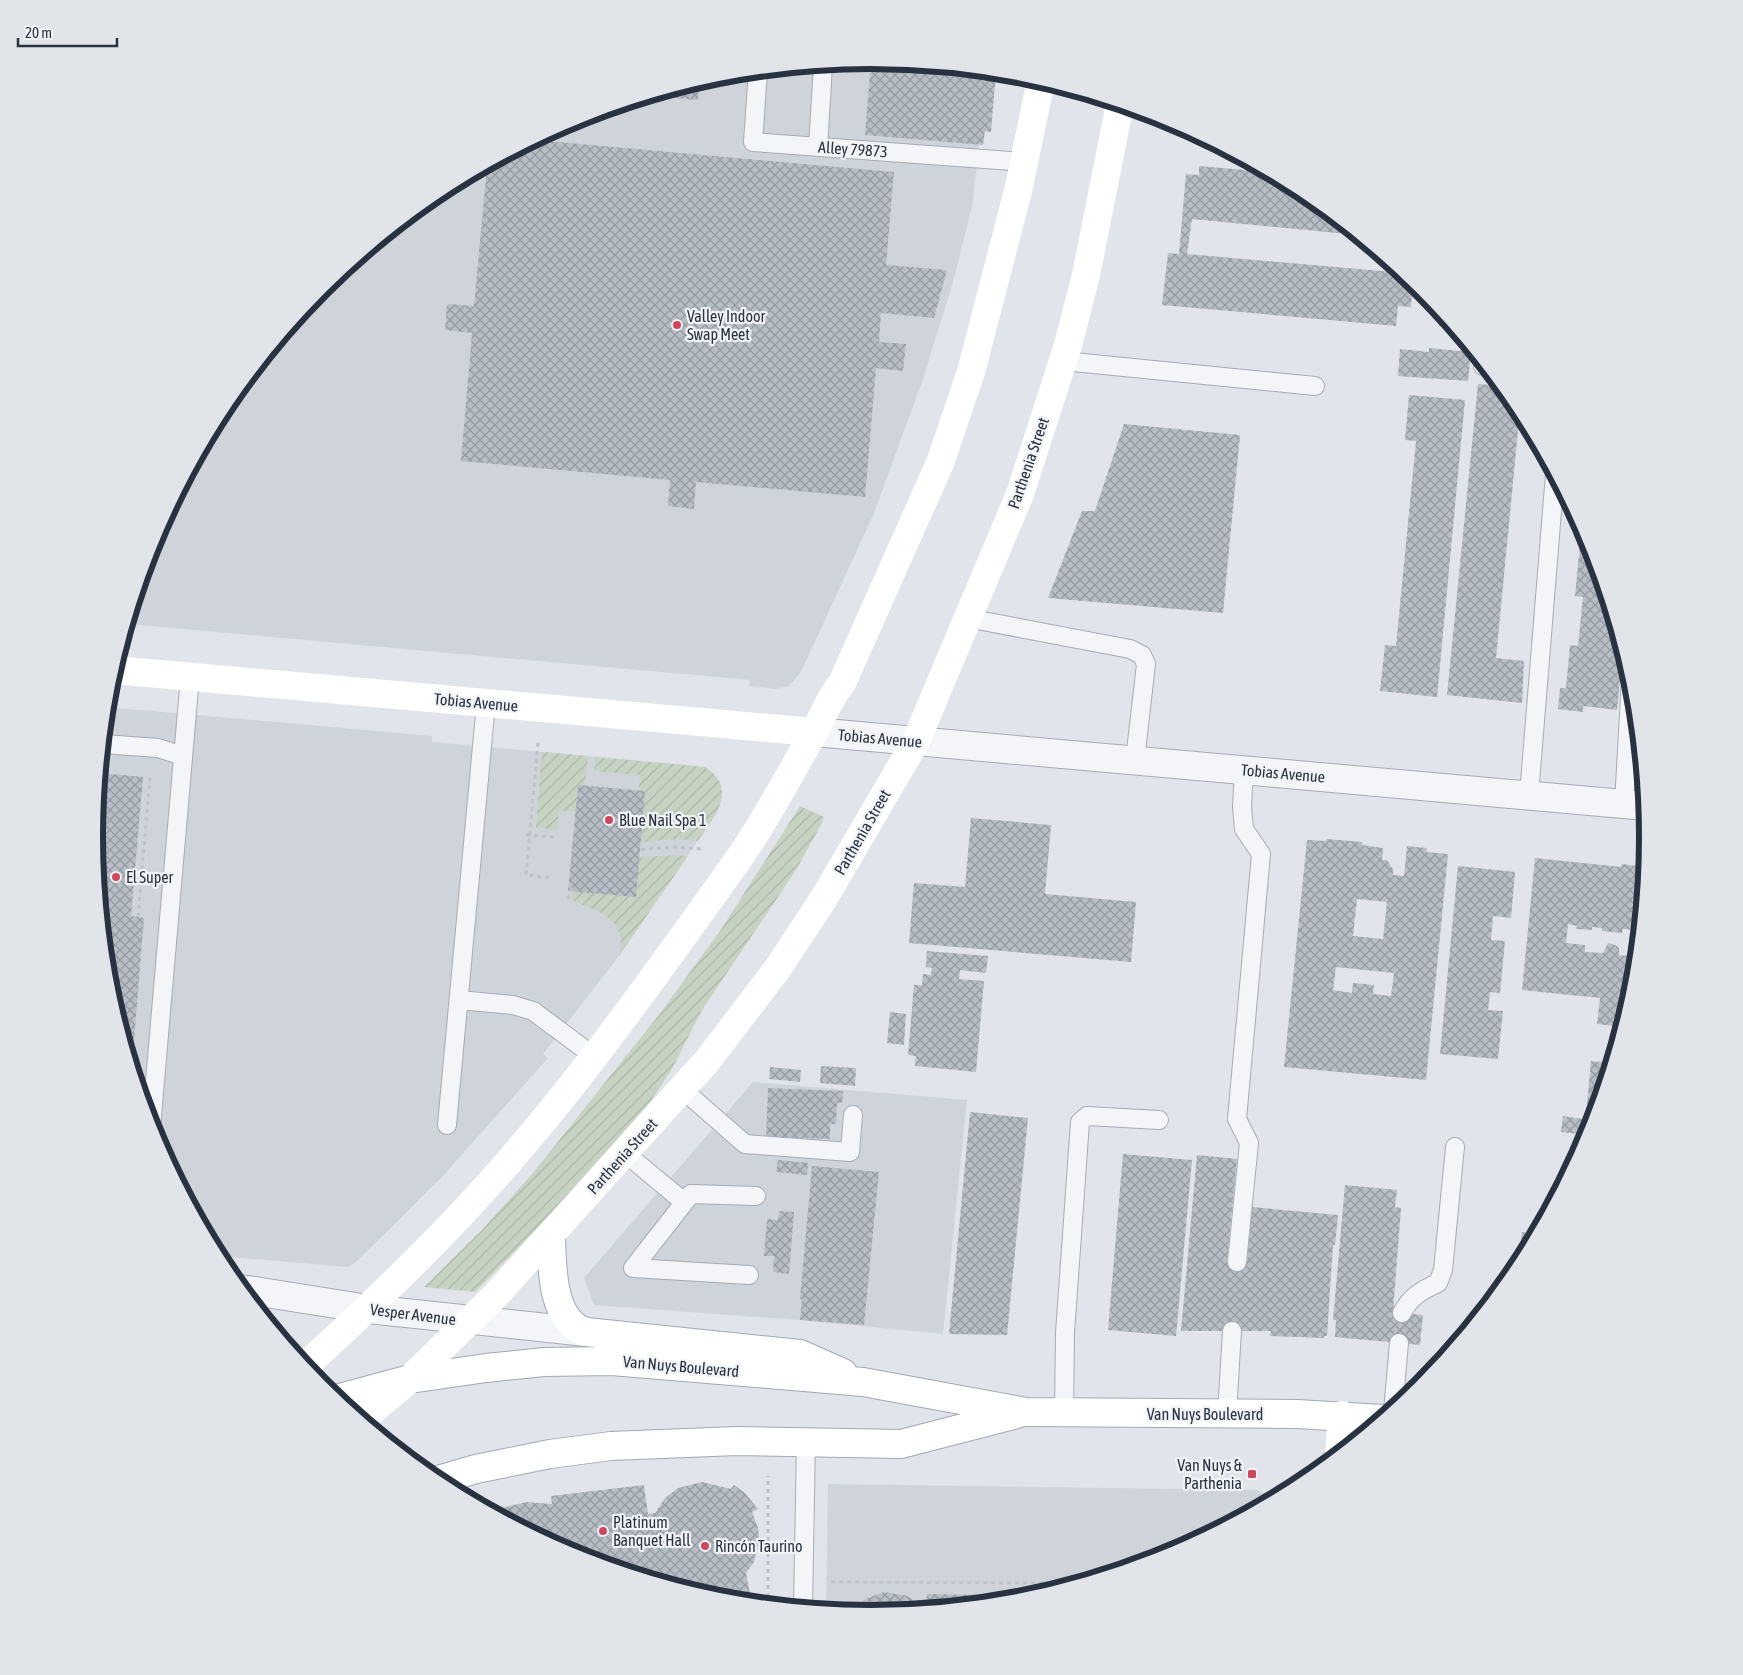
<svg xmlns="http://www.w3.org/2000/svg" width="1743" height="1675" viewBox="0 0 1743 1675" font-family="'Asap Condensed',sans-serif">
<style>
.built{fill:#cfd4db}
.garden{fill:url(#garden-furrows)}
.building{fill:url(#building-cross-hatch);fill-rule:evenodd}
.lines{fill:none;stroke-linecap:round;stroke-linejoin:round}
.lane-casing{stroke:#a6abb4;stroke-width:20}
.street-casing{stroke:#a6abb4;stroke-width:30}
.primary-casing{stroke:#a0a9b5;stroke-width:30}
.path{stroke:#bfc2c8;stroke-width:3;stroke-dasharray:4 4;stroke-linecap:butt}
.lane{stroke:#f4f5f8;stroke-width:18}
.street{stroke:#f4f5f8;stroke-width:28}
.secondary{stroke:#fff;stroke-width:28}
.primary{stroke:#fff;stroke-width:28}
.poi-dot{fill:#cd485e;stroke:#f1f3f7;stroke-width:2}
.labels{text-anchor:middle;stroke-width:4.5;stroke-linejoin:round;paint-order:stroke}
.street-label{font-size:16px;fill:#293241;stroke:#f1f3f7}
.poi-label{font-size:16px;fill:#293241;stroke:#f1f3f7;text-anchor:start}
.rim{fill:none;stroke:#293241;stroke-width:6}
</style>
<defs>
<pattern id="garden-furrows" width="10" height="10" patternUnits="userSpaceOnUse" patternTransform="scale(1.25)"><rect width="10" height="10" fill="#c7d3c2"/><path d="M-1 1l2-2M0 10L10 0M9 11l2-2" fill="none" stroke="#abb6a8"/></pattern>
<pattern id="building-cross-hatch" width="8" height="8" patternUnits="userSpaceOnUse" patternTransform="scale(1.25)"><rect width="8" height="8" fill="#b8bec6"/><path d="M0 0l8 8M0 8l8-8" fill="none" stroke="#969ba2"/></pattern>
</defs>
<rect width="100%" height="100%" fill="#e1e4ea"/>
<path class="built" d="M872,60L988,71L972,206L953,282L923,379L874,513L801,672L789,686L775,689L749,686L750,680L128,624L153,540L225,405L322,288L440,191L574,119L720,75Z
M107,707L432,736V742L698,766L711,771L717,778L722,797L718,811L619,956L543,1054L548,1058L440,1179L355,1263L348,1267L218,1256L153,1135L109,989L94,837Z
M753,1082L967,1100L943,1334L800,1320L594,1305L584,1278Z
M828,1484L1257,1490L1275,1499L1169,1556L1023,1600L871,1615L826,1611Z"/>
<path class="garden" d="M542,752L588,756L582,812L559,810L557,830L536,828Z
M595,757L705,767C739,788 714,818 698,841L677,839L634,843L640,775L594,771Z
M800,806L824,817L822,823L796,870L702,1010L672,1069L650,1102L556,1209L475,1292L424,1287L482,1230L533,1173L658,1016L720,931Z
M675,855L688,856L619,956C630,919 597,911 571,900L576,887L632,858Z"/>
<path class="building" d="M871,60L996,72L991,132L985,131L983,145L865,135Z
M700,81L698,100L651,96Z
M535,140L894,172L886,265L947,270L934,318L881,313L879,342L906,344L903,371L876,368L865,497L696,482L694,509L668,506L670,480L461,461L472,333L445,330L447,304L474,306L487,166Z
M1199,166L1268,172L1304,191L1358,235L1192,219L1187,254L1404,273L1413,281L1411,307L1398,306L1396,326L1162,305L1168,253L1179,254L1186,174L1199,175Z
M1438,308L1439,310L1454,327L1439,326Z
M1429,348L1471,352L1468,381L1398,376L1400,349L1429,352Z
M1478,384L1502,386L1504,389L1503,401L1516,403L1520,410L1496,658L1524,661L1522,703L1447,695Z
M1409,395L1465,400L1437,697L1380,691L1385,645L1396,646L1416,441L1405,440Z
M1124,424L1240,435L1223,613L1048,598L1082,511H1095Z
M1581,534L1587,535L1590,540L1623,649L1617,710L1583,706V712L1558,709L1560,688H1566L1570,645L1578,646L1583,597L1575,596Z
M100,773L143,777L131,916L144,918L132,1065L109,989L94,837Z
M578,785L645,791L636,897L568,891Z
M971,818L1051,825L1045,894L1136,902L1131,962L909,943L914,883L965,887Z
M1327,839L1362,842V845L1383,848L1382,860H1387L1393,869V875L1404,876L1407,846L1427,848L1426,852L1448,854L1426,1080L1284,1067L1307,840L1326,841ZM1357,899L1387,902L1383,939L1353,936ZM1336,967L1394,973L1391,996L1373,994L1374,985L1353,983L1352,993L1333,990Z
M1535,858L1621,867L1622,864L1646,867L1644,883H1640L1635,930L1623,929L1622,933L1602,931V928L1592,927V930L1576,929L1577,926L1568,924L1566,943L1585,945V952L1603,953L1608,943L1615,945L1619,948V955L1632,956L1623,1027L1597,1024L1600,998L1522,990Z
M1458,866L1515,872L1511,918L1493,916L1491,940L1505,941L1500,993L1490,992L1488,1010L1503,1011L1498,1059L1440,1054Z
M927,951L988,956L986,973L960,970L959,979L984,981L976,1072L915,1066L916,1056L908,1055L914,985H922L923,974L931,975L932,968L926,967Z
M890,1012L906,1014L904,1045L887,1043Z
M1591,1061L1612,1063L1596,1116L1586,1115Z
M821,1066L856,1068L855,1086L820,1083Z
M770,1067L801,1070L800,1082L769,1079Z
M768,1088L843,1091L842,1103H837L836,1124H830V1139L766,1137Z
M970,1112L1028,1118L1007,1335L949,1334Z
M1563,1116L1582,1119L1580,1134L1561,1132Z
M1123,1154L1192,1160L1176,1336L1108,1330Z
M1197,1155L1237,1159L1227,1261L1247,1262L1252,1207L1338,1215L1335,1245H1333L1327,1336H1324V1338L1270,1336L1271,1331H1181Z
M778,1160L808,1163L807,1175L776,1172Z
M812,1166L879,1172L864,1325L800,1320L802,1299H800Z
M1345,1185L1397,1190L1395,1207L1401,1208L1393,1312L1423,1315L1420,1345L1335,1337L1336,1320H1333Z
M779,1211L794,1212L789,1274L773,1272L774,1256H764L767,1219L778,1220Z
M1522,1232L1537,1233L1518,1269Z
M702,1482L731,1489L734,1485L745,1493L758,1509L752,1512L758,1528L759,1540L754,1562L746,1573L750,1594L727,1598L728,1601L720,1600L574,1556L489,1511L526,1502L552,1504L551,1496L644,1485L648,1514L655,1513L665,1498L678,1488Z
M884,1592L908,1596L921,1607H926L927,1594L1037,1596L1023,1600L871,1615L851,1613L865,1599Z"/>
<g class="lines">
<g class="lane-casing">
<path id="lane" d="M758,71L753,142L1024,162
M818,147L823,65
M1063,361L1315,386
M1483,366H1486
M967,618L1130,649L1142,655L1146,664L1135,760
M103,744L158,748L183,756
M1529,795L1555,474
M1624,804L1631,677
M459,1000L513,1005L533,1011L595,1057
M682,1089L745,1144L850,1152L853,1115
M447,1125L486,703
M151,1127L190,677
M625,1153L684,1202
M1237,1262L1249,1143L1237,1119L1261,854L1244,829L1242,807L1244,770
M749,1275L633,1268L691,1194L756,1196
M1402,1313C1410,1297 1422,1290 1438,1283L1443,1270L1455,1147
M1393,1411L1399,1343
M1064,1412L1065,1333L1080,1122L1087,1116L1159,1120
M1227,1414L1232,1331
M803,1608L806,1442"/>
</g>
<g class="street-casing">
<path id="street" d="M814,732L1646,806
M241,1289L368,1309L586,1332"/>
</g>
<g class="primary-casing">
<path id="primary" d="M551,1236C552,1267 551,1321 586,1332L800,1354L843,1373
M336,1399L410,1379L486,1368L544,1362L612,1361L863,1382L1026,1412L1297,1414L1383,1419
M435,1481L476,1469L550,1454L611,1446L737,1441L901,1444L1017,1414"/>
</g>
<path class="path" d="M538,743L526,875L553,878
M526,835L556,837
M633,850L676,847L702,849
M568,899L573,884
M138,917L150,777
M1133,1567V1558H1160
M831,1582L1079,1583
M768,1605V1476"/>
<use href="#lane" class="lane"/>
<use href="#street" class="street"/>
<path class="secondary" d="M114,670L814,732
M305,1366C361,1315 416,1263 468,1207C569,1099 654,977 740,857C767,818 790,774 814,732C823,716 830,697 842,683L940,463L971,372L1019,187L1041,80
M361,1420L410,1379L496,1295L707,1061L778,968L824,898L916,741L1020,494L1068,345L1086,275L1120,104
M1339,1455L1342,1415"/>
<use href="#primary" class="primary"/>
</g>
<g class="poi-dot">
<circle cx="677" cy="325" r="5"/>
<circle cx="609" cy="820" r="5"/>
<circle cx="116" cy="877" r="5"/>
<rect x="1247" y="1469" width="10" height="10" rx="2.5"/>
<circle cx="603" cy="1531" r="5"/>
<circle cx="705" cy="1546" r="5"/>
</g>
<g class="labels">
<g class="street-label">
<text transform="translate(853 149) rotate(4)" y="6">Alley 79873</text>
<text transform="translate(1028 463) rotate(-71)" y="6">Parthenia Street</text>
<text transform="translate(476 702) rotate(5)" y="6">Tobias Avenue</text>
<text transform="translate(880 738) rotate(5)" y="6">Tobias Avenue</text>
<text transform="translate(1283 773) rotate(5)" y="6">Tobias Avenue</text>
<text transform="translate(862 832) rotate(-60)" y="6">Parthenia Street</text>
<text transform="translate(622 1156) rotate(-48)" y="6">Parthenia Street</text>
<text transform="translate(413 1314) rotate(7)" y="6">Vesper Avenue</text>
<text transform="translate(681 1366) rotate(5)" y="6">Van Nuys Boulevard</text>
<text x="1205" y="1420">Van Nuys Boulevard</text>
</g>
<g class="poi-label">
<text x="687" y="322">Valley Indoor<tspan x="687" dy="18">Swap Meet</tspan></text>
<text x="619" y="826">Blue Nail Spa 1</text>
<text x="126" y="883">El Super</text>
<text x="1242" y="1471" text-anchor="end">Van Nuys &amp;<tspan x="1242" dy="18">Parthenia</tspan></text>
<text x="613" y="1528">Platinum<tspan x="613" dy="18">Banquet Hall</tspan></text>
<text x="715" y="1552">Rincón Taurino</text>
</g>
</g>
<path d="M0 0H1743V1675H0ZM103 837a768 768 0 1 1 1536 0a768 768 0 1 1-1536 0Z" fill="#e1e4e8" fill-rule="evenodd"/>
<path class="rim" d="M103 837a768 768 0 1 1 1536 0a768 768 0 1 1-1536 0Z"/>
<path d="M18 38v8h99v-8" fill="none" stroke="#293241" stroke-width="2.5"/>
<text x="25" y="38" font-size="15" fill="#293241" stroke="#f1f3f7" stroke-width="4" paint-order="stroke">20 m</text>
</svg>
